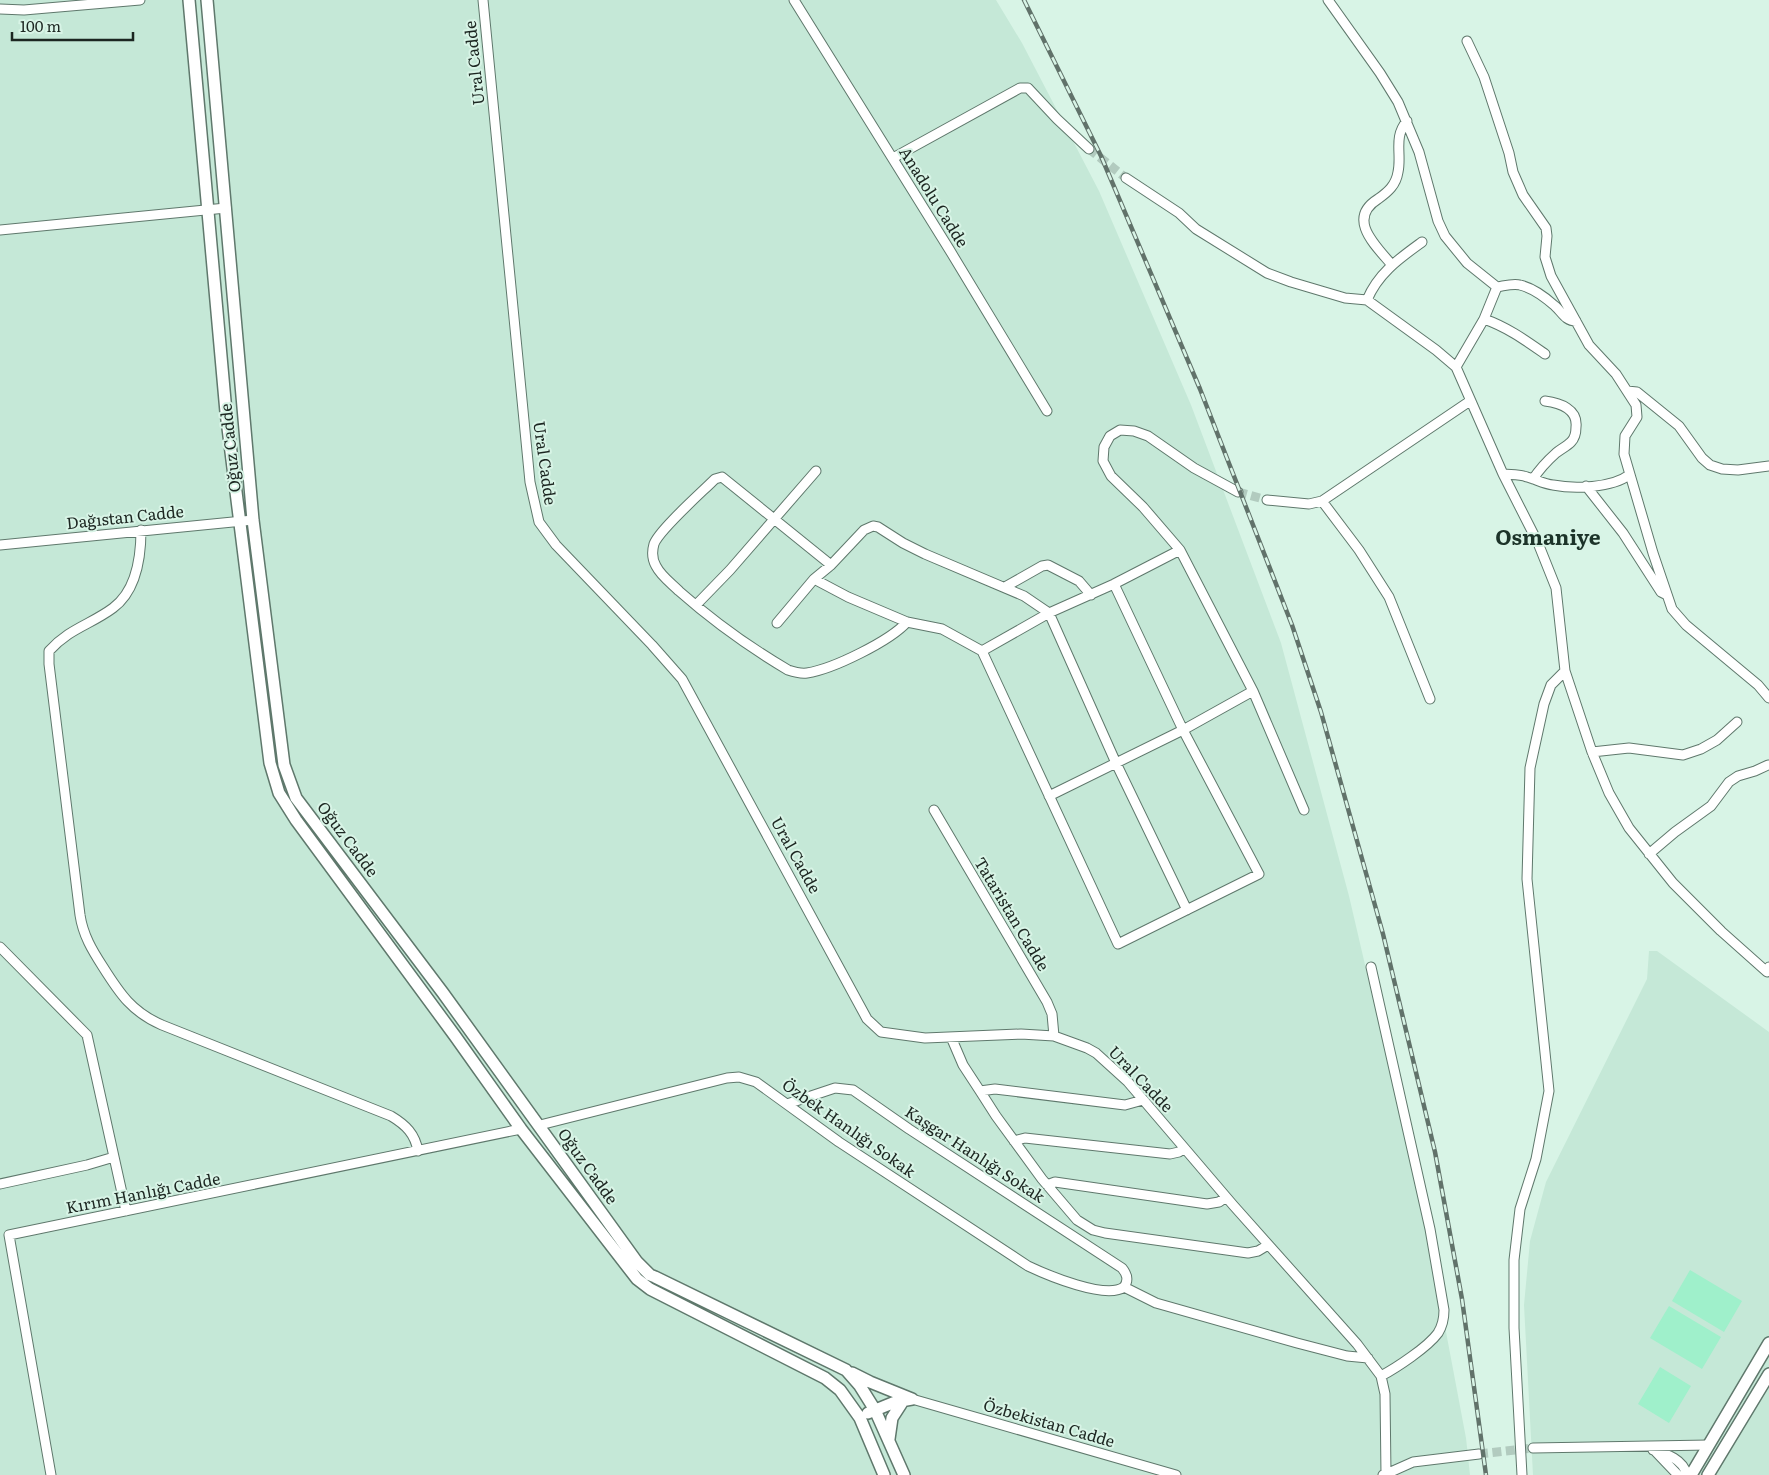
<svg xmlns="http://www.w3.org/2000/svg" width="1769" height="1475" viewBox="0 0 1769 1475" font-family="Literata,serif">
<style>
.built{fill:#c5e8d7}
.green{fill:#9ff0cb}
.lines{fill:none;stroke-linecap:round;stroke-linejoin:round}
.minor-tunnel{stroke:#b2cbbf;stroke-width:9;stroke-dasharray:9 4.5;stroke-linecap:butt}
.minor-casing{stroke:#5f786c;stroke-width:11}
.tertiary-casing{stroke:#5f786c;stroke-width:14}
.minor{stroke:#fff;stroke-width:9}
.tertiary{stroke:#fff;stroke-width:11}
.rail-casing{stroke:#61726a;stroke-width:4.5}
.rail{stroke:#d8f4e6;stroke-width:2.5;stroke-dasharray:8;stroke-linecap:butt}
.labels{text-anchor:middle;stroke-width:4;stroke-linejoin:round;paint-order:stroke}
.street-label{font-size:16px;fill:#1c2621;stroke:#d8f4e6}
.district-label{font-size:21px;font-weight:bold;fill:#1c3329;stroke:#d8f4e6}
</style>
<rect width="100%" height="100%" fill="#d8f4e6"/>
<path class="built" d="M0,0H996L1022,43L1099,191L1191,405L1281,643L1349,896L1427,1231L1466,1438L1470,1475H0Z
M1649,951H1657L1769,1032V1475H1533L1524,1305L1530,1241L1546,1182L1647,979Z"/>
<path class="green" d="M1690,1270L1742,1301L1724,1332L1672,1301Z
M1669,1306L1721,1337L1702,1369L1650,1338Z
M1660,1367L1691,1386L1669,1423L1638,1404Z"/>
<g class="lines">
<path class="minor-tunnel" d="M1089,149L1126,178
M1238,492L1267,500
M1479,1454L1533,1448"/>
<g class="minor-casing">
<path id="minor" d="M483,0L530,482L539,522L556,545L652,645L682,679L867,1019L881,1032L925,1038L1021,1034L1054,1036L1087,1048L1096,1053L1128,1082L1233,1205L1357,1344L1381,1376L1385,1394L1386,1474L1383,1475
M794,0L949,249L1047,411
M1328,0L1380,73L1398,102L1419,152L1438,221L1445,236L1467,263L1497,287
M0,9L24,10L140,0
M1467,41L1484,77L1509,153L1513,172L1523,195L1546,228L1547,236L1545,257L1551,276L1589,345L1616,374L1636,405L1637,417L1625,436L1624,454L1653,553L1672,609L1686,625L1758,685L1769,698
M893,158L1020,88H1028L1057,119L1089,149
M1126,178L1179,213L1196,229L1267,273L1291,282L1345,298L1367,300L1436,350L1456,367L1503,474L1538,543L1556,588L1565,671L1592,752L1609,793L1629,828L1673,883L1721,931L1767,972L1769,967
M0,230L226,208
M1392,265C1376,246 1346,219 1378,199C1388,192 1396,185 1398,172C1402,154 1393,137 1407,121
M1367,300C1378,273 1400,258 1422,242
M1484,319C1507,327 1525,340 1545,354
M1456,367L1484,319L1497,287C1504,286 1513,283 1520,285C1533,288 1545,297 1555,306C1562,312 1565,321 1576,321
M1627,391L1637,392L1679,426L1702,458L1710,465L1722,469L1738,470L1769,466
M1503,474C1511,475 1519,474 1527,477C1535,479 1544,484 1553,485C1574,489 1612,488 1629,475
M1533,479C1539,470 1547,461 1556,453C1561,449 1567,446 1571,442C1575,438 1576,432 1576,427C1578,409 1560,403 1545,401
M1586,486L1623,533L1661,592L1667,595
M1238,492L1194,468L1148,436L1134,431L1120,430L1110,436L1104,447L1103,461L1111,476L1143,507L1180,550L1253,691L1304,810
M1267,500L1309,504L1322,501L1470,401
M1322,501L1359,550L1389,597L1430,699
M141,530C141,557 136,591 113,608C90,625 70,628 49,651V664L80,915C83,935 92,950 103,967C120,994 132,1012 162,1025L391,1116C406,1125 415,1134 418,1151
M0,545L253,520
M831,565L722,477L715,479C702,492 659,530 654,544C652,551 652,559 656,566C661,576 671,583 679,591C713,621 749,647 788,670C794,672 800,674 807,673C833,669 890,641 907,622
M814,579L848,597L907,622L942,629L982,651L1118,944L1259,874L1183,730L1114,584
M1005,587L1042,566L1048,565L1079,581L1091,595
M696,605L730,570L816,471
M777,623L814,579L831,565L864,530L873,526L878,527L903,543L925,554L1024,596L1049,613L1116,763L1187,910
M982,651L1049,613L1114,584L1180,550
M1592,752L1629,748L1683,755L1701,749L1717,740L1737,722
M1049,796L1183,730L1253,691
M934,810L1047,1002L1052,1014L1054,1036
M1649,854L1675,832L1711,806L1729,782L1738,776L1755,771L1768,765
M0,947L87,1035L126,1211
M1371,967L1430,1229L1444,1310C1444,1318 1443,1325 1438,1333C1428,1347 1396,1368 1381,1376
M951,1037L963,1065L980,1091L996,1116L1042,1179L1077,1220L1093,1230L1105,1233L1248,1253L1258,1251L1268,1245
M980,1091L995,1089L1125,1105L1143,1100
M787,1104L835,1088L853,1090L909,1129L1122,1268C1127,1274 1129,1280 1124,1287
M540,1125L727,1078L739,1077L756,1082L839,1142L1028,1266C1047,1275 1106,1300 1124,1287
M1014,1141L1025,1138L1170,1154L1179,1152L1184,1148
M0,1184L87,1165L114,1157
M1047,1185L1055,1182L1207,1204L1219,1202L1226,1197
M1124,1287L1156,1303L1297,1343L1347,1356L1368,1358
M912,1399L1176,1475
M1533,1448L1709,1445
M1653,1450C1667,1454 1683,1459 1687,1475
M1655,1451L1678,1475
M1386,1474L1413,1462L1479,1454
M51,1475L9,1235L521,1129
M1522,1475L1514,1328V1260L1520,1209L1536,1159L1549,1091L1527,879L1530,768L1544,704L1551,685L1565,671"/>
</g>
<g class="tertiary-casing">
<path id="tertiary" d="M189,0L226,412L270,763L279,793L296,820L455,1036L521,1129L637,1279L650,1289L825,1378L840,1390L860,1418L884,1475
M207,0L253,520L284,765L296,798L443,993L637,1262L650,1275L655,1277L846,1370L860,1386L875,1410L904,1475
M852,1373L870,1382L912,1399
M868,1413L895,1402L912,1399
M889,1439L892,1418L903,1401
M1691,1475L1769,1343
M1708,1475L1769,1374"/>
</g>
<use href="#minor" class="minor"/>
<use href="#tertiary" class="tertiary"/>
<g class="rail-casing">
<path id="rail" d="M1024,0L1101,156L1200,389L1292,625L1321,712L1383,934L1435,1152L1462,1299L1486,1475"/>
</g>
<use href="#rail" class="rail"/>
</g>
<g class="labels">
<g class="street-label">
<text transform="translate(474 63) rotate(-96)" y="6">Ural Cadde</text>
<text transform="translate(934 197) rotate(58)" y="6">Anadolu Cadde</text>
<text transform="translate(230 448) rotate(-96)" y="6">Oğuz Cadde</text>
<text transform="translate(545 463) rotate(82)" y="6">Ural Cadde</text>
<text transform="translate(125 517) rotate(-6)" y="6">Dağıstan Cadde</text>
<text transform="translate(348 839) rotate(53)" y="6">Oğuz Cadde</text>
<text transform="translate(796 855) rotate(61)" y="6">Ural Cadde</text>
<text transform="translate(1012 914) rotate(59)" y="6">Tataristan Cadde</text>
<text transform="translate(1141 1079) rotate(46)" y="6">Ural Cadde</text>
<text transform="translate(849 1128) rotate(35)" y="6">Özbek Hanlığı Sokak</text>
<text transform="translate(975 1154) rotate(33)" y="6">Kaşgar Hanlığı Sokak</text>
<text transform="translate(588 1166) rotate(54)" y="6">Oğuz Cadde</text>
<text transform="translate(143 1193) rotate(-11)" y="6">Kırım Hanlığı Cadde</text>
<text transform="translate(1049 1423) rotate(16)" y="6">Özbekistan Cadde</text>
</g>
<g class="district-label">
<text x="1548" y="545">Osmaniye</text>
</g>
</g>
<path d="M12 32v8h121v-8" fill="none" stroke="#1c2621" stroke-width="2.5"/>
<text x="20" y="32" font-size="15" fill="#1c2621" stroke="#d8f4e6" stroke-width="4" paint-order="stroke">100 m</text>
</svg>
